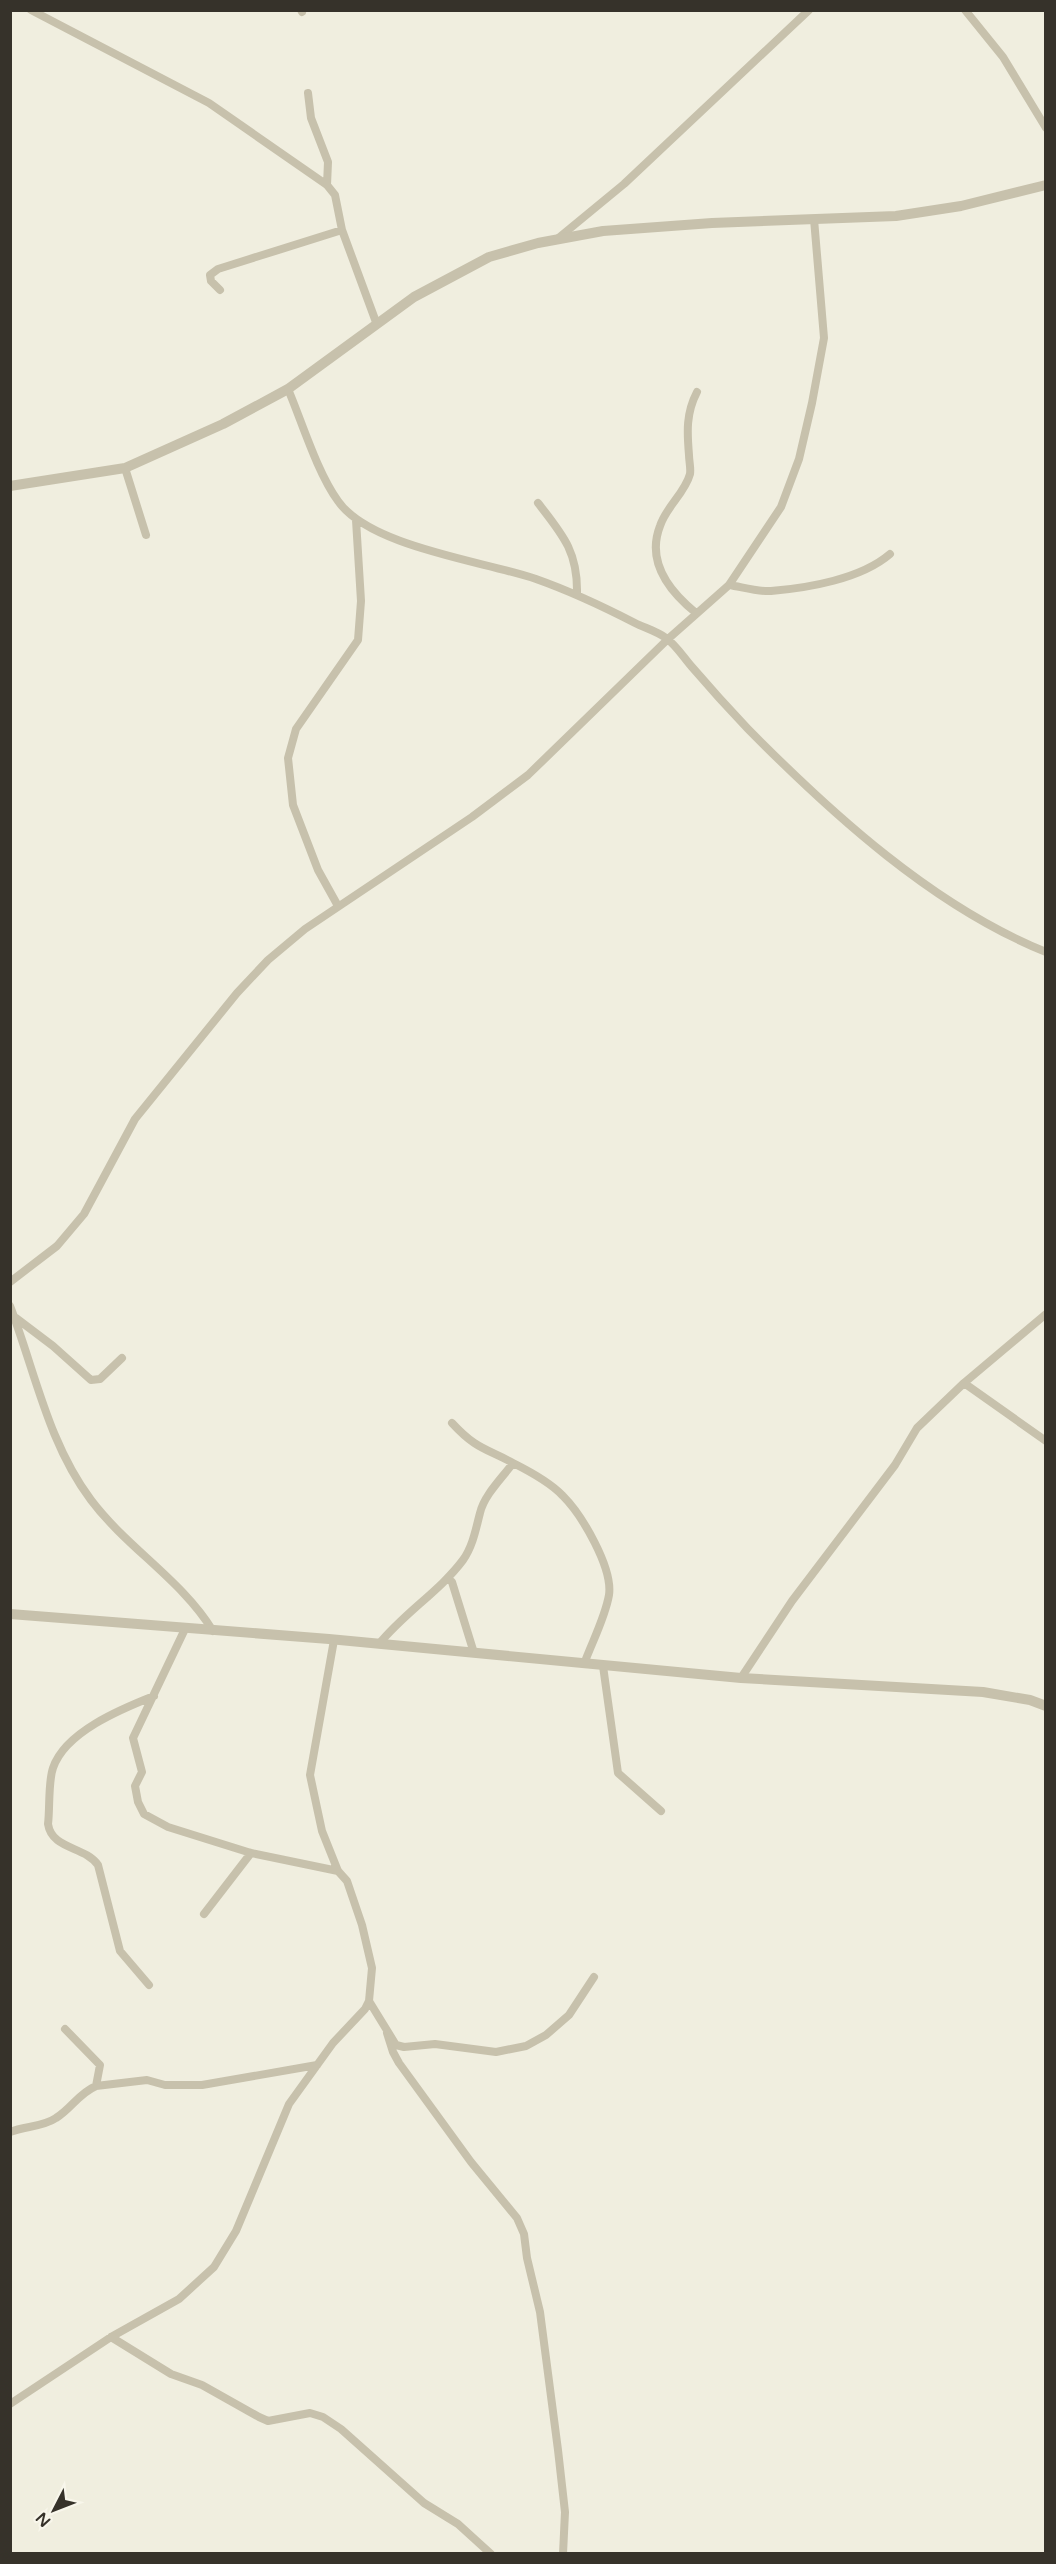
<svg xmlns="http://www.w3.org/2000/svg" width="1056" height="2564" viewBox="0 0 1056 2564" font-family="'Varela Round',sans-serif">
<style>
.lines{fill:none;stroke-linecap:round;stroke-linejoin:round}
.minor{stroke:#c7c1ac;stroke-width:8}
.tertiary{stroke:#c7c1ac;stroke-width:10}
</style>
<rect width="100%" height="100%" fill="#f0eedf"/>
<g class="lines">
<path class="minor" d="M31,10L209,103L327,185L335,195L342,230L376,322
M301,10L302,12
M965,10L1003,57L1046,128
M308,93L311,118L328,162L327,185
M556,240L624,184L809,10
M220,290L211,281L210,275L218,269L342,230
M288,389C302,422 317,472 338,501C370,547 483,561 536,579C570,591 602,606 635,623C645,628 656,631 666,638C676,645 684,658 692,667C710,688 729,709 748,729C832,814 934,907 1046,952
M125,468L146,535
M538,503C563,535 578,552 577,594
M729,585C742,587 758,592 771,591C808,588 861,579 890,554
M696,613C670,592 646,562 660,526C666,507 685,493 690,474C691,468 689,461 689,455C687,432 686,413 697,392
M338,906L318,870L293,805L288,758L296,729L358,640L361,601L356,520
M10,1282L57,1246L84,1214L135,1119L237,993L268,960L305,929L472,817L528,775L668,639L729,585L781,507L799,459L812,403L824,338L814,219
M10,1306C35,1371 48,1443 91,1500C127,1548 182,1580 213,1631
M16,1318L53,1346L91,1380L100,1379L122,1358
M964,1383L1046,1441
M452,1423C476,1449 485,1448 513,1463C529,1471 551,1483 563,1496C582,1515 613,1568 609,1595C605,1618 592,1642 584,1664
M448,1579L452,1582L474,1653
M185,1629L133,1738L142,1772L135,1786L138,1802L144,1814L168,1827L251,1853L338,1871
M379,1644C404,1613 440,1591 463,1560C473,1546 476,1528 480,1513C484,1495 503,1477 513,1463
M603,1666L618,1773L661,1811
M741,1678L792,1601L895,1465L917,1428L964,1383L1046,1314
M204,1914L251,1853
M149,1985L120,1951L98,1865C85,1846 52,1850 48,1824C50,1809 48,1782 53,1768C65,1732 121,1709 154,1696
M369,2001L396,2045L404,2047L435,2044L496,2052L526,2046L546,2035L569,2015L594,1977
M65,2029L100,2065L96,2086L147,2080L165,2085H202L317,2065
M387,2033L393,2052L399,2063L471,2162L517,2218L524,2234L527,2258L540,2312L558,2450L565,2512L563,2554
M10,2132C25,2126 43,2127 56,2118C72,2108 78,2094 96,2086
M111,2337L171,2374L202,2385L259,2417L268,2421L310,2413L323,2417L341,2429L424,2503L458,2524L491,2554
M10,2404L111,2337L179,2299L214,2267L236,2231L289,2104L333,2043L365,2009L369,2001L372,1968L362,1925L347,1881L338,1871L322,1831L310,1775L334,1640"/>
<path class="tertiary" d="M10,486L125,468L223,424L288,389L414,297L489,257L538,243L603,231L712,223L896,216L961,206L1046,185
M10,1614L329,1639L741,1678L983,1692L1030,1700L1046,1706"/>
</g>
<rect width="1056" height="2564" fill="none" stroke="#36322a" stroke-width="24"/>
<g transform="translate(54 2510) rotate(228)" stroke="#f8f6eb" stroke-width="4.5" paint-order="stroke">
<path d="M0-4.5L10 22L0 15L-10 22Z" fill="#36322a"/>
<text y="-9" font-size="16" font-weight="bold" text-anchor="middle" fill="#36322a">N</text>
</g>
</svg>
